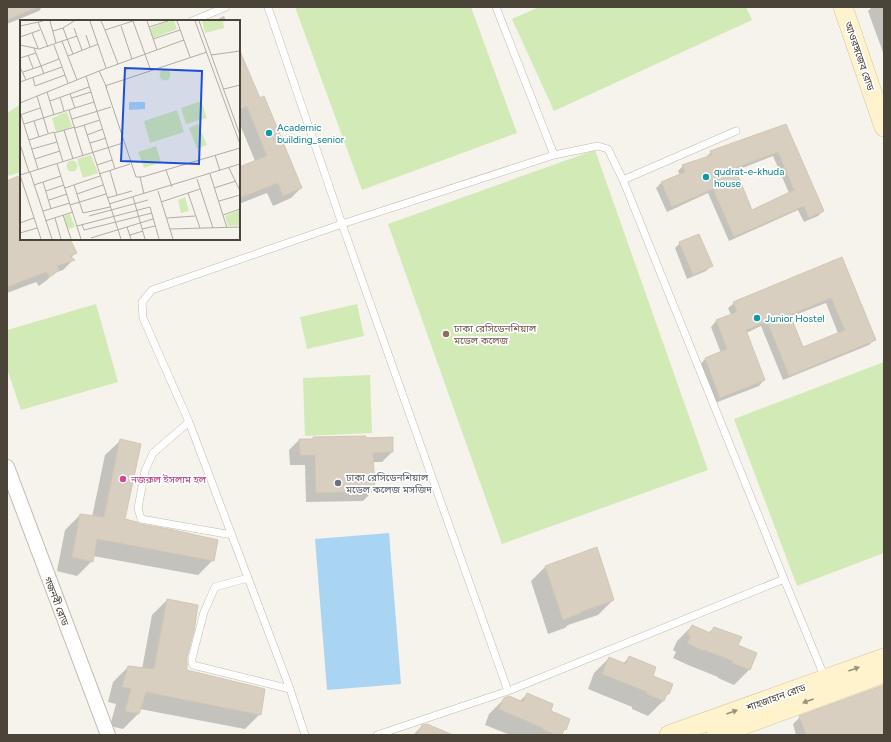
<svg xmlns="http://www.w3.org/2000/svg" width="891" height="742" viewBox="0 0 891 742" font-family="Figtree,'Noto Sans Bengali',sans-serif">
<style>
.green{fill:#d2eab5}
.water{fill:#a9d4f2}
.shadow{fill:#0003;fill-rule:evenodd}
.building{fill:#d8cfc1;stroke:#d3c7b4;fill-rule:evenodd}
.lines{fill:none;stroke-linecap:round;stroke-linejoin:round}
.lane-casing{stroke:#c2bbae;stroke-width:8}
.street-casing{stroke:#c2bbae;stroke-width:16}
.secondary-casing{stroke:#d6c79b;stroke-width:20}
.lane{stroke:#fff;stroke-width:7}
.street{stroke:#fff;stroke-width:14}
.secondary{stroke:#fff3cd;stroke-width:19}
.oneway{fill:#9c937c}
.culture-dot{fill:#0f9aa8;stroke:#fff;stroke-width:1.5}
.education-dot{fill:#8d6e63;stroke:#fff;stroke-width:1.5}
.hotel-dot{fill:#d1479c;stroke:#fff;stroke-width:1.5}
.worship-dot{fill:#6b7280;stroke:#fff;stroke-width:1.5}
.labels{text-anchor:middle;stroke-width:3.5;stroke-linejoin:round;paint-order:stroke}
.street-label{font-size:10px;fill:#4b4439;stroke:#fff}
.culture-label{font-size:10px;fill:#0d838f;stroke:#fff;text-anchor:start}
.education-label{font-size:10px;fill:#785e54;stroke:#fff;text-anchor:start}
.worship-label{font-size:10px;fill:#5b616d;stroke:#fff;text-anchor:start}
.hotel-label{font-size:10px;fill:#b23c85;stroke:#fff;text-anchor:start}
.inset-road{fill:none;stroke:#b2ada4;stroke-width:1}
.view{fill:#1d4ed8;fill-opacity:0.15;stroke:#1d4ed8;stroke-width:2}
.inset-edge{fill:none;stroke:#4b4439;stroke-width:2}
</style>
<rect width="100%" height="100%" fill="#f6f3ec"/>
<path class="green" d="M295,7H471L517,133L362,190Z
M539,7H746L752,20L554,111L512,19Z
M21,104V172L9,176L7,172V113Z
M595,150L708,470L502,544L388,224Z
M96,304L118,382L21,410L7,369V330Z
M357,304L364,336L307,349L300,317Z
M884,362V553L797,586L734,419Z
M370,375L372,433L305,436L303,378Z"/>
<path class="water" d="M389,533L401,684L327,690L315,539Z"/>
<path class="shadow" d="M7,7H42L39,11L7,24Z
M871,7H884V55L868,11L871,8Z
M224,16L226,21H214Z
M239,52L259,99L301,188L291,198L273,206L267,193L239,204V168L255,161L239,122Z
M785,125L823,211L818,216L804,222L798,210L729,241L708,193L667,212L656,188L661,183L680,175L678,171L683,166L706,158V157L711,152ZM773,156L789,193L751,211L735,171Z
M7,182L21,183V239H69L75,253L71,258L73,260L63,270L54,273L47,280L39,286L36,282L7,293Z
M680,243L711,266L706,271L687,279L675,248Z
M841,258L874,340L869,345L783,380L761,326L746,333L764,380L759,386L715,403L700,365L705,359L721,353L711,327L716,321L731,315L728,308L734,303ZM826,303L838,333L802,348L790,317Z
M314,438L365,439L392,452L382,462H373L374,490L363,501L306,502L305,465H290L289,450L299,440H312Z
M121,440L124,520L140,525L213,560L198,575L93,556L92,561L77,576L57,571L65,530L80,515L92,517L105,455Z
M546,566L613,600L598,615L568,625L565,628L548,634L531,581Z
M167,600L186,670L260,714L245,729L140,709L138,714L123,729L110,726L116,704L108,702L113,682L128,667L142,669L152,615Z
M692,626L708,633L714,628L737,646L755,653L749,670L734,685L718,678V677L688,665L673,658L676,652L673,650L677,641Z
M629,657L652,677L668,693L665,696L663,701L648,716L632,709V707L588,689L594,673L609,658L623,664Z
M884,686V735H796L793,724L800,717Z
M527,694L549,711L565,729L562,732L561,735H510L485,725L489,714L504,699L520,701Z
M422,726L450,735H413Z"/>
<path class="building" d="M7,7H38L7,20Z
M239,49L260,98L264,96L302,188L283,196L278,183L239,198V167L267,156L247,106L239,110Z
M786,124L824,211L809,218L804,206L734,237L713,189L672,207L661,182L685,172L682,165L712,155L710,151ZM778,152L794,190L752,210L735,168Z
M18,176L21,183V239H70L77,253L70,256L75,260L57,266L59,270L50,277L46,272L7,287V181Z
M699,234L713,266L693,275L679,242Z
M842,257L876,340L789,376L767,321L746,330L765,380L720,398L705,358L727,349L716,320L737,312L733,302ZM831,298L845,330L803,347L790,315Z
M366,436V438L393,437V452L373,453L375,491L316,493L315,455H300L299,439H313V437Z
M120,439L141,444L125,519L137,522L140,524L169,529L218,540L214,561L97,539L93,562L72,557L80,514L104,517Z
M597,547L614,600L581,612V613L563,620L545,566Z
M167,599L198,605L194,631L187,657V670L265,689L261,715L146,692L139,714L125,711L131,689L122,687L128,666L154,669Z
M692,625L710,633L714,627L742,637L738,645L757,653L750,670L732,663L733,661L704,650L703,651L687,643L691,636L687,634Z
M629,656L656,667L653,676L673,684L669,694H667L664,701L646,694L647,692L602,674L609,657L626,664Z
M884,685V735H806L799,716Z
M527,693L553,704L551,711L570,719L566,730L564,729L562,735H556L542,729L543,728L499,709L504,698L509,696L523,702Z
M427,724L453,735H417L422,725Z"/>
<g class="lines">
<g class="lane-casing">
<path id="lane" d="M268,7L342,224L152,290L142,302L143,318L189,422L290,689L305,735
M496,7L554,155
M192,21L226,7
M623,180L736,131
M189,422L153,453L145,471L138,508L141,519L232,535
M248,578L215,587L204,612L192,658V663L193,665L290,689
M784,579L825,678
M377,735L508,691L784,579L623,180L608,149L598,146L554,155L342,224L508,691"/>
</g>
<g class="street-casing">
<path id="street" d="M7,467L108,735"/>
</g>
<g class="secondary-casing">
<path id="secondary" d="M843,7L884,127
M669,735L884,658
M716,735L884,673"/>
</g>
<use href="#lane" class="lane"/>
<use href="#street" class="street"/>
<use href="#secondary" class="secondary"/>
</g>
<defs><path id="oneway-solid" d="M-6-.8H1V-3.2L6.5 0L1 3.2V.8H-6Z"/></defs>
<g class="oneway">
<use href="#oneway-solid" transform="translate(854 669) rotate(-20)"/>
<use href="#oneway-solid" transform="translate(808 701) rotate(160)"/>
<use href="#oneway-solid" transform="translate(732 712) rotate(-20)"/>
</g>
<g class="culture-dot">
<circle cx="269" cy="133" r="4"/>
<circle cx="706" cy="177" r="4"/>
<circle cx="757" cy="318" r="4"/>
</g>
<circle class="education-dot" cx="446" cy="334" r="4"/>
<circle class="hotel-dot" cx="123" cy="479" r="4"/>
<circle class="worship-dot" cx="338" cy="483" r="4"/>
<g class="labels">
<g class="street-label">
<text transform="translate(860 56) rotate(71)" y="4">আওরঙ্গজেব রোড</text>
<text transform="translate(57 601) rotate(69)" y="4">গজনবী রোড</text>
<text transform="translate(776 697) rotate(-20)" y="4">শাহজাহান রোড</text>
</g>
<g class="culture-label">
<text x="277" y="131">Academic<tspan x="277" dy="12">building_senior</tspan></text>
<text x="714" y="175">qudrat-e-khuda<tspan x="714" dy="12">house</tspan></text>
<text x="765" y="322">Junior Hostel</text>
</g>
<g class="education-label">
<text x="454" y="332">ঢাকা রেসিডেনশিয়াল<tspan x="454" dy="12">মডেল কলেজ</tspan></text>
</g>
<g class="worship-label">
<text x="346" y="481">ঢাকা রেসিডেনশিয়াল<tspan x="346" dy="12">মডেল কলেজ মসজিদ</tspan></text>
</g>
<g class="hotel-label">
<text x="131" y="483">নজরুল ইসলাম হল</text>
</g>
</g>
<g transform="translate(20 20)">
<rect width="220" height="220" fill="#f6f3ec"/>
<path d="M150,1H154L157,9L133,18L130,8ZM182,1H203L204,8L185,13ZM139.5 55a5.5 5.5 0 1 1 11 0a5.5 5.5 0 1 1-11 0ZM181,81L187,98L166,104L161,88ZM157,90L164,112L130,123L124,101ZM47,92L52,107L36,112L32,98L38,96L39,99L38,95ZM178,104L187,125L177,129L169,108ZM136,126L141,142L124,148L118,132ZM71,135L78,153L63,158L57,139ZM46.5 146a5.5 5.5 0 1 1 11 0a5.5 5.5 0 1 1-11 0ZM165,177L169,191L161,193L158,180ZM220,190V205L208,206L205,196ZM50,194L55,207L48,209L44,196Z" fill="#d2eab5"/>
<path d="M109,82H125V89L109,90Z" fill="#a9d4f2"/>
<path class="inset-road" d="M30,1L36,23M70,1L86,48M81,1L85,10L113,1M113,1L131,51M127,1L137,30M157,1L170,37M175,1L220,124M179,1L220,115M18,2L28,27M0,6L23,1M101,6L112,39M129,7L148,1M43,8L54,1M54,8L62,30M85,10L98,44M33,11L43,8L53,34M12,13L18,28M66,15L70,27M0,17L20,10M133,19L160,10M42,21L57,60M0,25L19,29L57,16M34,25L48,63M8,35L13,48M191,35L220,31M48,36L78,24M0,38L16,33M0,47L6,60M79,51L87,68M3,52L21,46L14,28M24,54L21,46L39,39M66,56L95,149M13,58L15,66L45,55M0,62L42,47M85,66L187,32M86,67L116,157H122L220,128M204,69L220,65M27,72L34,95M50,74L55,88M17,76L28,113M40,77L44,91M52,78L71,72M30,81L69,67M0,83L79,51L164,20M49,90L63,136M0,95L20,88M1,95L18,149M52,99L91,87M14,101L19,117M4,104L74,82M64,105L101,219M55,108L80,100M44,110L53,139M34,113L55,107M67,115L83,109M9,120L34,112L43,142M70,123L86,118M0,124L9,152M12,129L37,122M195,135L200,151M15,139L40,131M37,144L61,219M77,145L92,140M209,148L220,171M146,150L152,167M90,151L97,175M10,152L32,219M79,154L110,144M190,154L207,208M0,155L103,123M0,155L21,219M120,157L124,174M177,159L193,208M23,162L31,189M14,165L41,156M54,165L63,193L90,187M45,168L80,156M194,168L216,161M26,171L44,165M138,171L153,219M168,173L180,208M57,174L83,165M113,177L125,219M87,178L112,171M29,180L47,174M199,181L220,175M141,182L180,169M89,184L220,144M50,185L86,174M23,191L50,183M43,195L51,219M203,195L220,189M69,196L128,180M35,198L41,219M147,198L175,196M25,201L53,192M0,203L14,198M62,204L64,210L132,193M57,206L130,187L139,219M107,207L111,219M122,209L135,206M150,209L220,207M0,213L17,208M110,215L123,211M71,218L133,199"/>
<path class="view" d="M105,48L182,51L179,144L101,141Z"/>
<rect width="220" height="220" class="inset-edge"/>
</g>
<rect width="891" height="742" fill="none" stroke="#4b4439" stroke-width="16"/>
</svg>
